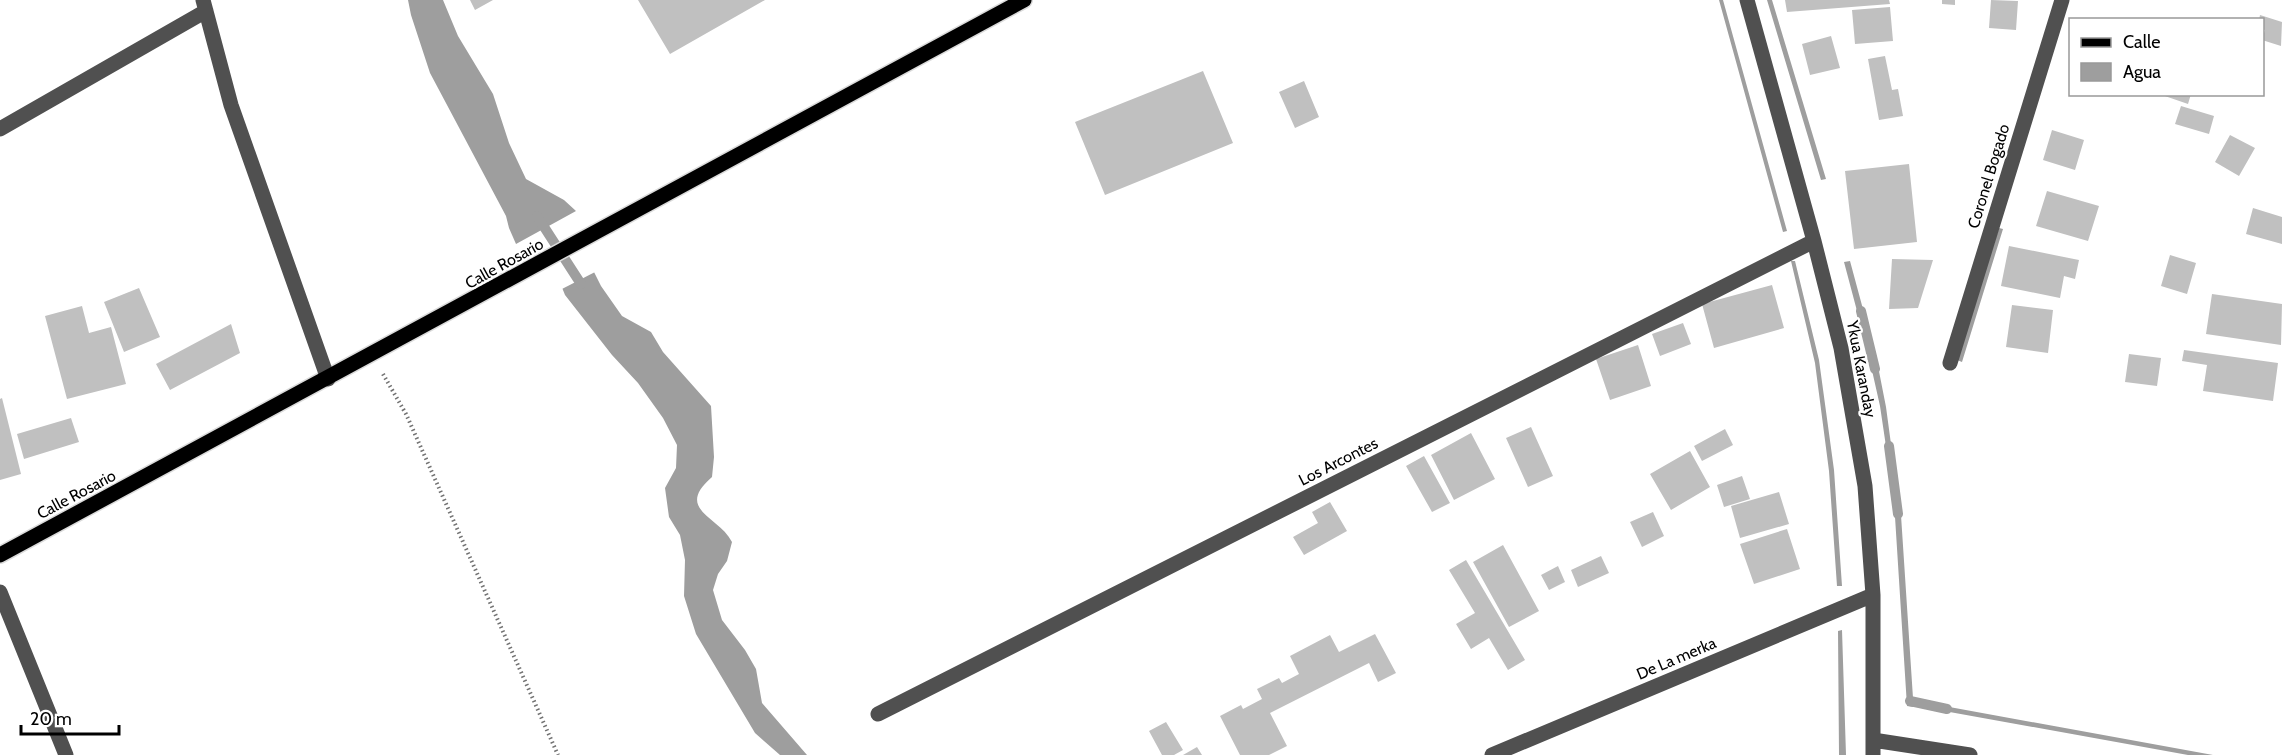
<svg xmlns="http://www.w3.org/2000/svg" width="2282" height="755" viewBox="0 0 2282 755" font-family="Cabin,sans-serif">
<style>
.water{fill:#9e9e9e}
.pier{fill:#fff}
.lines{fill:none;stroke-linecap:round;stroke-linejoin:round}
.stream{stroke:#9e9e9e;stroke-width:10}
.building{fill:#c0c0c0}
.major-casing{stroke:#dbdbdb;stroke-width:18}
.path{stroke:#727272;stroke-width:4;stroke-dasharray:1.5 3;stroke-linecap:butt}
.minor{stroke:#505050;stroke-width:15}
.major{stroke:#000;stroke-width:15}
.labels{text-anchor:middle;stroke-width:4.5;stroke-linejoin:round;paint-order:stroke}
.street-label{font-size:16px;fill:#000;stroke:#fff}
</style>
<rect width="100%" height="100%" fill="#fff"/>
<path class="water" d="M408,0H443L458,36L493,94L509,143L526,179L564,200L576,211L516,244L509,228L506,216L430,73L411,15Z
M1719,0H1723L1787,231L1783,232Z
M1767,0H1772L1826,179L1821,180Z
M1999,228L2003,229L1962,362L1957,360Z
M1791,261H1795L1819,360L1834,470L1842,586H1837L1829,471L1815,363Z
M1850,261L1867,324L1861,326L1844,262Z
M590,264L601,286L622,316L651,332L663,352L711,406L714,457L712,477C674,510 719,516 732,542L727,561L718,574L713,590L722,620L745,650L756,669L762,703L807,755H780L755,733L696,634L684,596L685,560L680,535L669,517L665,488L676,468L677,445L663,418L638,383L612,355L565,295L559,280Z
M1876,356L1886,407L1893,459L1888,460L1880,406L1869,357Z
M1900,500L1913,698V707L1907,706L1894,501Z
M1842,630L1846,755H1839L1838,631Z
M1933,704L2213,755H2188L1933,709Z"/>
<path class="pier" d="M590,261L593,262L597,271L560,290L557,278Z"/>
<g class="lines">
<path class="stream" d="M537,216L581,284
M1861,311L1875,369
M1889,446L1898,514
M1910,701L1947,709"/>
</g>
<path class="building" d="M470,0H493L475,10Z
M638,0H765L670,54Z
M1785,0H1889L1890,4L1787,12Z
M1942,0H1955V5L1942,4Z
M1991,0L2018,1L2016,30L1989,28Z
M1890,7L1893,41L1855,44L1852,10Z
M2260,15L2282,22L2281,46L2262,40L2265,30L2262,29V20H2259Z
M1831,36L1840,68L1810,75L1802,44Z
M1885,56L1892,90L1898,89L1903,116L1879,120L1868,59Z
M1203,71L1233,143L1105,195L1075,122Z
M1304,81L1319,117L1295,128L1279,92Z
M2159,94H2191L2188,104Z
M2181,106L2214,116L2209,134L2175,124Z
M2052,130L2084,140L2075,170L2043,160Z
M2230,135L2255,148L2239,176L2215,162Z
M1909,164L1917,242L1854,249L1845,171Z
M2047,191L2099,206L2088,241L2036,226Z
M2253,208L2282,217V244L2246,234Z
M2009,246L2079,260L2075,279L2064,276L2060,298L2001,286Z
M2170,255L2196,263L2187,294L2161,286Z
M1892,259L1933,260L1918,308L1889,309Z
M1772,285L1784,328L1714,348L1702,304Z
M139,288L160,337L124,352L104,302Z
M2212,294L2282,304L2281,345L2206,334Z
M2012,305L2053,310L2048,353L2006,347Z
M82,306L89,333L111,327L126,384L67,399L45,316Z
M1683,323L1691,344L1660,356L1652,334Z
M231,324L240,353L170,390L156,364Z
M1638,345L1651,386L1610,400L1596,359Z
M2184,350L2278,363L2273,401L2203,391L2207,365L2182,361Z
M2129,354L2161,358L2157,386L2125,382Z
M2,398L21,474L0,480V399Z
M71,418L79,442L24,459L17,434Z
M1531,427L1553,476L1528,487L1506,438Z
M1725,429L1733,445L1702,461L1694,446Z
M1471,433L1495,479L1454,500L1431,455Z
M1690,451L1710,487L1671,510L1650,474Z
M1424,456L1450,503L1432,512L1406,466Z
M1742,476L1750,499L1724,507L1717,485Z
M1779,492L1789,524L1740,538L1731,506Z
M1330,502L1347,531L1304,555L1293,537L1318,523L1312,512Z
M1653,512L1664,536L1642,547L1630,522Z
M1787,529L1800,569L1754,584L1740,544Z
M1503,545L1539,611L1509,627L1473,562Z
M1601,556L1609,573L1578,587L1571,570Z
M1466,560L1525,660L1508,670L1489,638L1471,649L1456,624L1475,613L1449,570Z
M1558,566L1565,582L1549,590L1541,575Z
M1375,634L1396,673L1378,682L1369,663L1270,713L1287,746L1269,755H1240L1220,716L1241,705L1243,709L1262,699L1257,689L1279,678L1282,683L1299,674L1290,656L1330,635L1339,652Z
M1166,722L1183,750L1174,755H1162L1149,731Z
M1197,747L1202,755H1183Z"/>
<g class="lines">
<g class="major-casing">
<path id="major" d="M0,555L1024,0"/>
</g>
<path class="path" d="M383,374L406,414L558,755"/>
<path class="minor" d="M203,0L231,105L328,379
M1747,0L1814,241L1841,348L1865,486L1873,595V755
M0,129L206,11
M1950,363L2062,0
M0,592L66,755
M878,714L1814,241
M1873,740L1970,755
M1492,755L1873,595"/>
<use href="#major" class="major"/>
</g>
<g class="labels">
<g class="street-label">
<text transform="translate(1988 176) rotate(-73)" y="6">Coronel Bogado</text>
<text transform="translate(504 263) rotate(-29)" y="6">Calle Rosario</text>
<text transform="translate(1862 369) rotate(79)" y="6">Ykua Karanday</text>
<text transform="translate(1338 461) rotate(-27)" y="6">Los Arcontes</text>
<text transform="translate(76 494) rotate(-28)" y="6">Calle Rosario</text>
<text transform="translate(1676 658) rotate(-23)" y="6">De La merka</text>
</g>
</g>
<rect x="2069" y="18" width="195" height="78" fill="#ffffff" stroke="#999999" stroke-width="1.5"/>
<rect x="2081" y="38" width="30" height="9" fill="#000000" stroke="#999999" stroke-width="1.5"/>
<text x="2123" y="48" font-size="18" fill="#000000">Calle</text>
<rect x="2081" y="63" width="30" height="18" fill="#9e9e9e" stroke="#999999" stroke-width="1.5"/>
<text x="2123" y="78" font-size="18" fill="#000000">Agua</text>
<path d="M21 725v9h98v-9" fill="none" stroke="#000000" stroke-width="3"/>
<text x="30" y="725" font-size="18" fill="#000000" stroke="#ffffff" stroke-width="4.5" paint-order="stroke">20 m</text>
</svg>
